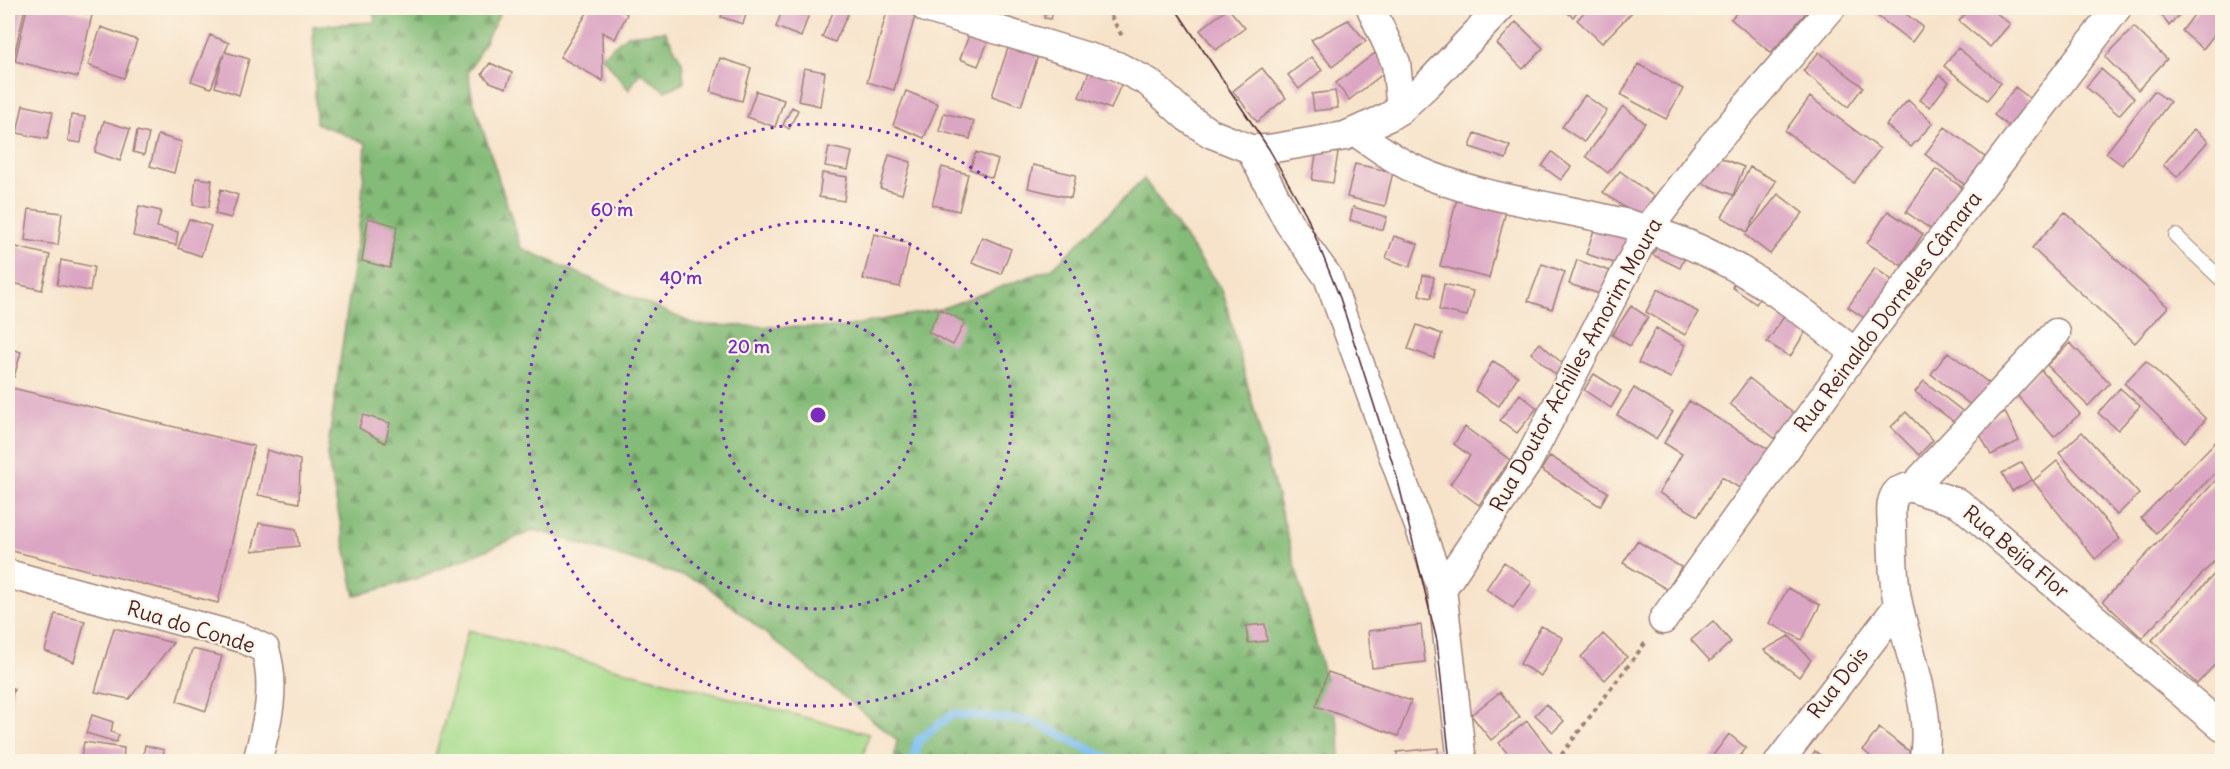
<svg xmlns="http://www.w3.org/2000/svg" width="2230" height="769" viewBox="0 0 2230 769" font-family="Delius,sans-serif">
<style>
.green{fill:#a6db8c;stroke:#787d5c;stroke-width:1.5}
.forest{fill:url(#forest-firs);stroke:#676d52;stroke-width:1.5}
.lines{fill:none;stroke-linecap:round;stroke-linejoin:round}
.stream{stroke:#7abdf0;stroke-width:9}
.building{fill:#dba6c3}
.service-casing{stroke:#a0817a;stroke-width:16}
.minor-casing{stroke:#a0817a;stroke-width:31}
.path{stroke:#a0817a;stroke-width:4;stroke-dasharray:4.5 4.5;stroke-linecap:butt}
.service{stroke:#fff;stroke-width:14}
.minor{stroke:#fff;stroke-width:28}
.tram{stroke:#4a1f2b;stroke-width:1.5}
.ring{fill:none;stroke:#7b2cbf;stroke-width:3;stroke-dasharray:3 6}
.labels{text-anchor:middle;stroke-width:4.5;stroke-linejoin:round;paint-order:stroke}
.street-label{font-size:21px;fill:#4a1f2b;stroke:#fcf5e5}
.centre{fill:#7b2cbf;stroke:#fcf5e5;stroke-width:3}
.ring-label{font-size:18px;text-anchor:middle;font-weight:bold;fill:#7b2cbf;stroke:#fcf5e5;stroke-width:4.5;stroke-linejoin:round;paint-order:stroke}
</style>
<defs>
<pattern id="forest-firs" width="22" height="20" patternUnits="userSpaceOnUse" patternTransform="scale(1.5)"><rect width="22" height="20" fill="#84bb78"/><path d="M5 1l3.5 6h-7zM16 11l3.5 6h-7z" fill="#6e9763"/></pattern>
</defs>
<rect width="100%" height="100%" fill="#fcf5e5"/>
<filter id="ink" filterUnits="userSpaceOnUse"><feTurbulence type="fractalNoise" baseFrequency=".0167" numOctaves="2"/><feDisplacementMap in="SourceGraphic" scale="12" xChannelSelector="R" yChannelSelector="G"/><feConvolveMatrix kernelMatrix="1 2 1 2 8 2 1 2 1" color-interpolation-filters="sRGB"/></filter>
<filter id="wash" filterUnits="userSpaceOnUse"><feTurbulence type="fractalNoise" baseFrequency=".008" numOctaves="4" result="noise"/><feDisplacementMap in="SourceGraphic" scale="24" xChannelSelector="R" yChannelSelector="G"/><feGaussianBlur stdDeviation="1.35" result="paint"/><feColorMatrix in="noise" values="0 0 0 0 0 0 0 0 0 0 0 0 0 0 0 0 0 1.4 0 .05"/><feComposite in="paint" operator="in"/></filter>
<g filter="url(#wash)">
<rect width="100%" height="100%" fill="#f7e3ca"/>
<path class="green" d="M468,630L869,734L862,761H434Z"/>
<path class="forest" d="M373,8H503L468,73L472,96L521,248L696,325L839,328L940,309L1053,268L1144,179L1223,292L1339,731L1340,761H894L897,740L702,582L535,530L418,578L355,596L327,455L361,212L366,143L316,123L313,26L375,22Z
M665,31L682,62L684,83L665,91L640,72L629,90L602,56L627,35Z"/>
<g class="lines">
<path class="stream" d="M914,762L917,742L952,714L1033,721L1114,762"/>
</g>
<g id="blocks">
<path class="building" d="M8,8H25L13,60L8,58Z
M27,8H59L92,15L78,77L15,61Z
M590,8H618L627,14L615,39L602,32L603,81L560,57Z
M724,8H748L743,24L721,17Z
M783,8H811L801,37L776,27Z
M835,8L850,9L835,42L822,37Z
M888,8L916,13L894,90L867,82Z
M1046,8H1054L1051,19L1044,18Z
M1228,8L1245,28L1216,50L1200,30Z
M1561,8H1580L1573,17Z
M1588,8H1636L1602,43L1577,20Z
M1741,8H1810L1771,53L1731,19Z
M1881,8H1898L1923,27L1912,42L1876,15Z
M1970,8H1990L2010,24L1990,47L1959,21Z
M2157,8H2185L2169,26Z
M2199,8H2222V25L2203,49L2182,31Z
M1348,20L1366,41L1332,67L1311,40Z
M1516,22L1543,48L1523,69L1497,44Z
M101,27L137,40L124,78L88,65Z
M972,27L991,34L978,66L960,59Z
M2134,27L2167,59L2138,90L2105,57Z
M210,35L229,43L225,52L249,59L239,95L215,87L224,54L211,88L191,81Z
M1011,39L1040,50L1021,106L992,96Z
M1958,48L2001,83L1987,100L1944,66Z
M1819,52L1863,87L1848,107L1803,71Z
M1375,53L1388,70L1349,100L1336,83Z
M1311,57L1322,70L1299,89L1288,75Z
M720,58L751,68L742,101L710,92Z
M490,63L512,73L506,88L490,82L482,74Z
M1638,64L1683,89L1666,119L1621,95Z
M804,68L825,72L820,106L798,101Z
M1262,68L1286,98L1257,122L1233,91Z
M1090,69L1122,82L1111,109L1079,97Z
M2101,69L2134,98L2119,115L2086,87Z
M1939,75L1949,82L1930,107L1920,100Z
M2015,87L2036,103L2015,131L1994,115Z
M756,91L784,100L775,127L747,117Z
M906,91L938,104L924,138L893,125Z
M1335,91L1338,108L1314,111L1312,94Z
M2154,91L2170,102L2122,165L2106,153Z
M1585,95L1607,111L1584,142L1562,127Z
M1810,97L1880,149L1854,183L1785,131Z
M1908,100L1933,123L1911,147L1886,125Z
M23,105L53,112L47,139L17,133Z
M1623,106L1645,123L1608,173L1586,156Z
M792,107L798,110L789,129L783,125Z
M944,113L974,121L970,139L939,131Z
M71,115L85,117L81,143L68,141Z
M104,121L130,129L120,161L95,152Z
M1945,127L1986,158L1965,185L1925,154Z
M2194,129L2208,141L2177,177L2163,165Z
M137,131L149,134L144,155L133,152Z
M1475,133L1510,146L1506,159L1470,147Z
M158,135L182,142L174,173L150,166Z
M829,147L852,152L848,170L825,166Z
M1317,149L1338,153L1333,183L1312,180Z
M976,152L998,160L992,178L970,169Z
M1552,152L1571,167L1561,180L1542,166Z
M1708,153L1744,167L1733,195L1697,181Z
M889,155L911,162L902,194L880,188Z
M1355,164L1393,172L1385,206L1347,197Z
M1033,165L1076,175L1071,198L1028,188Z
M942,167L968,174L959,211L932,205Z
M1750,167L1776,181L1747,232L1722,217Z
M1936,169L1964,189L1935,232L1906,212Z
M1620,171L1656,198L1641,219L1603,192Z
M822,173L847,177L844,201L819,197Z
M196,178L212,180L209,207L193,205Z
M221,189L238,195L231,218L215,214Z
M1459,191L1508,203L1489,278L1440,266Z
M1778,194L1803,213L1770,254L1745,235Z
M139,206L161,211L157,227L178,232L176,245L133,236Z
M1353,207L1387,217L1383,230L1350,220Z
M29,209L62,213L58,245L25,240Z
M1888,211L1923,234L1902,266L1867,243Z
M2065,212L2168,307L2135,343L2032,248Z
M368,218L397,226L390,268L362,261Z
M189,219L211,226L201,256L178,248Z
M1596,224L1634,237L1624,266L1586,254Z
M874,234L910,243L900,287L863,279Z
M1394,236L1418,244L1410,267L1386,258Z
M982,237L1011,249L1001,274L972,263Z
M1659,243L1686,255L1680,268L1653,255Z
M8,245L50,255L42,290L8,282Z
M61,260L94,267L90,291L57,285Z
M1577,260L1616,273L1609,297L1569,284Z
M1542,264L1565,272L1552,309L1528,301Z
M1875,268L1899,285L1872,323L1848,307Z
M1741,273L1765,290L1756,304L1732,287Z
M1423,275L1434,277L1431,298L1419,295Z
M1444,284L1473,291L1467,316L1439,310Z
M1658,289L1698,312L1685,335L1646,312Z
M1631,306L1648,317L1630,346L1612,335Z
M940,309L965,322L953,345L928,332Z
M1787,312L1809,326L1790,357L1767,342Z
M1417,325L1442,334L1434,358L1408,349Z
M1656,328L1685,345L1671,378L1638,363Z
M1540,343L1565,366L1557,376L1531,353Z
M2070,343L2110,383L2088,406L2047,365Z
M8,348L21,352L14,377L8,375Z
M1948,352L1990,384L1972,406L1931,374Z
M1493,361L1518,376L1499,406L1475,391Z
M2146,361L2206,419L2185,442L2124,383Z
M2040,369L2080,414L2054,437L2014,392Z
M1594,374L1621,391L1611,408L1584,390Z
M1749,378L1797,416L1777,440L1730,404Z
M1924,381L1966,414L1958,425L1915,392Z
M8,387L254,446L218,603L8,550Z
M1634,388L1673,412L1656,439L1617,415Z
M2120,388L2140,406L2118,430L2098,413Z
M1520,394L1537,408L1517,433L1500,420Z
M1689,401L1770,450L1744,491L1722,477L1698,516L1659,493L1682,454L1664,443Z
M1906,412L1933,440L1919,455L1891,427Z
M2005,412L2019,441L1991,455L1976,427Z
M363,415L390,423L385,443L359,428Z
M1465,427L1510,460L1479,505L1450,484L1470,456L1454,444Z
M2082,432L2139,494L2117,515L2059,453Z
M2222,435V466L2156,533L2141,518Z
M267,450L300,460L299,503L258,495Z
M1550,456L1608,492L1600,506L1541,470Z
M2057,461L2120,539L2095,559L2033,481Z
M2022,462L2032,480L2012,491L2002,473Z
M2222,474V553L2142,638L2103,601Z
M259,523L296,529L299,546L252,551Z
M1637,541L1681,567L1668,590L1623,563Z
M1504,562L1532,582L1513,608L1486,589Z
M2222,566V657L2197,684L2152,640Z
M1788,588L1820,605L1802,640L1769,623Z
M55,614L85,621L74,662L45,651Z
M1713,621L1731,642L1710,661L1691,640Z
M1265,624L1267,641L1248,643L1246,626Z
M1421,625L1425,662L1372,668L1368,631Z
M1541,626L1563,638L1541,676L1520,664Z
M114,628L173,643L129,699L95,692Z
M1603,634L1627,657L1605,680L1581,657Z
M1789,636L1811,660L1799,677L1764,650Z
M192,649L222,656L206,711L177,701Z
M1328,672L1411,701L1398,736L1316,706Z
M8,687L14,689L8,711Z
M1500,692L1520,717L1491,740L1471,715Z
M1546,704L1564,721L1553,732L1535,715Z
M92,715L113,722L111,732L119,735L116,742L86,733Z
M1527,721L1554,756L1547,762H1514L1499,743Z
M1879,728L1910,752L1902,762H1877L1863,750Z
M1729,734L1746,748L1736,762H1715L1711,758Z
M84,742L124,748L123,762H80Z
M145,745L164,750L162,762H142Z
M1438,748L1439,762H1398L1397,752Z
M1815,751L1829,762H1808Z"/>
</g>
</g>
<g filter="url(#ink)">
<use href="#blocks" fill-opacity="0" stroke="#a0817a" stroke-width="1.5"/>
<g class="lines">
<g class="service-casing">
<path id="service" d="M2176,236L2222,280"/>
</g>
<g class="minor-casing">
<path id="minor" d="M926,8L1117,66L1148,82L1188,118L1210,133L1250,149H1269L1345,136L1388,117L1401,109L1429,83L1500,8
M1371,8L1396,63L1401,109
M1357,133C1375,145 1394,160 1414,169C1488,203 1572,206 1649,230C1731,255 1790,300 1855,353
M1250,149L1289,223L1328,277L1442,589L1462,762
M1912,488L2056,333
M8,574L242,638L265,649C277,688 267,724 257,762
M1442,589L1526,465L1648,229L1707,152L1831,8
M1663,620L1855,353L2117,8
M1779,762L1898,606
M1923,762C1934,715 1909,654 1899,608C1893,583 1893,556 1892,530C1892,517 1888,501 1898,491L1909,487L1959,503L2222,727"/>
</g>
<path class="path" d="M1106,8L1122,36
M1556,762L1646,642"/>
<use href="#service" class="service"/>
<use href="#minor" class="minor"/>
<path class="tram" d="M1175,8L1269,149L1306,214L1340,298L1397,477L1437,641L1450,762"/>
</g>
</g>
<g class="ring">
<circle cx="818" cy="415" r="97"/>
<circle cx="818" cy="415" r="194"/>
<circle cx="818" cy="415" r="291"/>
</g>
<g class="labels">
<g class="street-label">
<text transform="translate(1888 312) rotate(-53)" y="7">Rua Reinaldo Dorneles Câmara</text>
<text transform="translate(1576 365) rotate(-61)" y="7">Rua Doutor Achilles Amorim Moura</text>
<text transform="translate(2016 552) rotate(40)" y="7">Rua Beija Flor</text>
<text transform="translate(191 627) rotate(17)" y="7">Rua do Conde</text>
<text transform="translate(1838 683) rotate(-52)" y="7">Rua Dois</text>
</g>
</g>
<circle cx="818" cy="415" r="9" class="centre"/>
<g class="ring-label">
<text x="612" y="216">60 m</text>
<text x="681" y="284">40 m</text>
<text x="749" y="353">20 m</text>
</g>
<rect width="2230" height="769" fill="none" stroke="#fcf5e5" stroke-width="30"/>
</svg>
